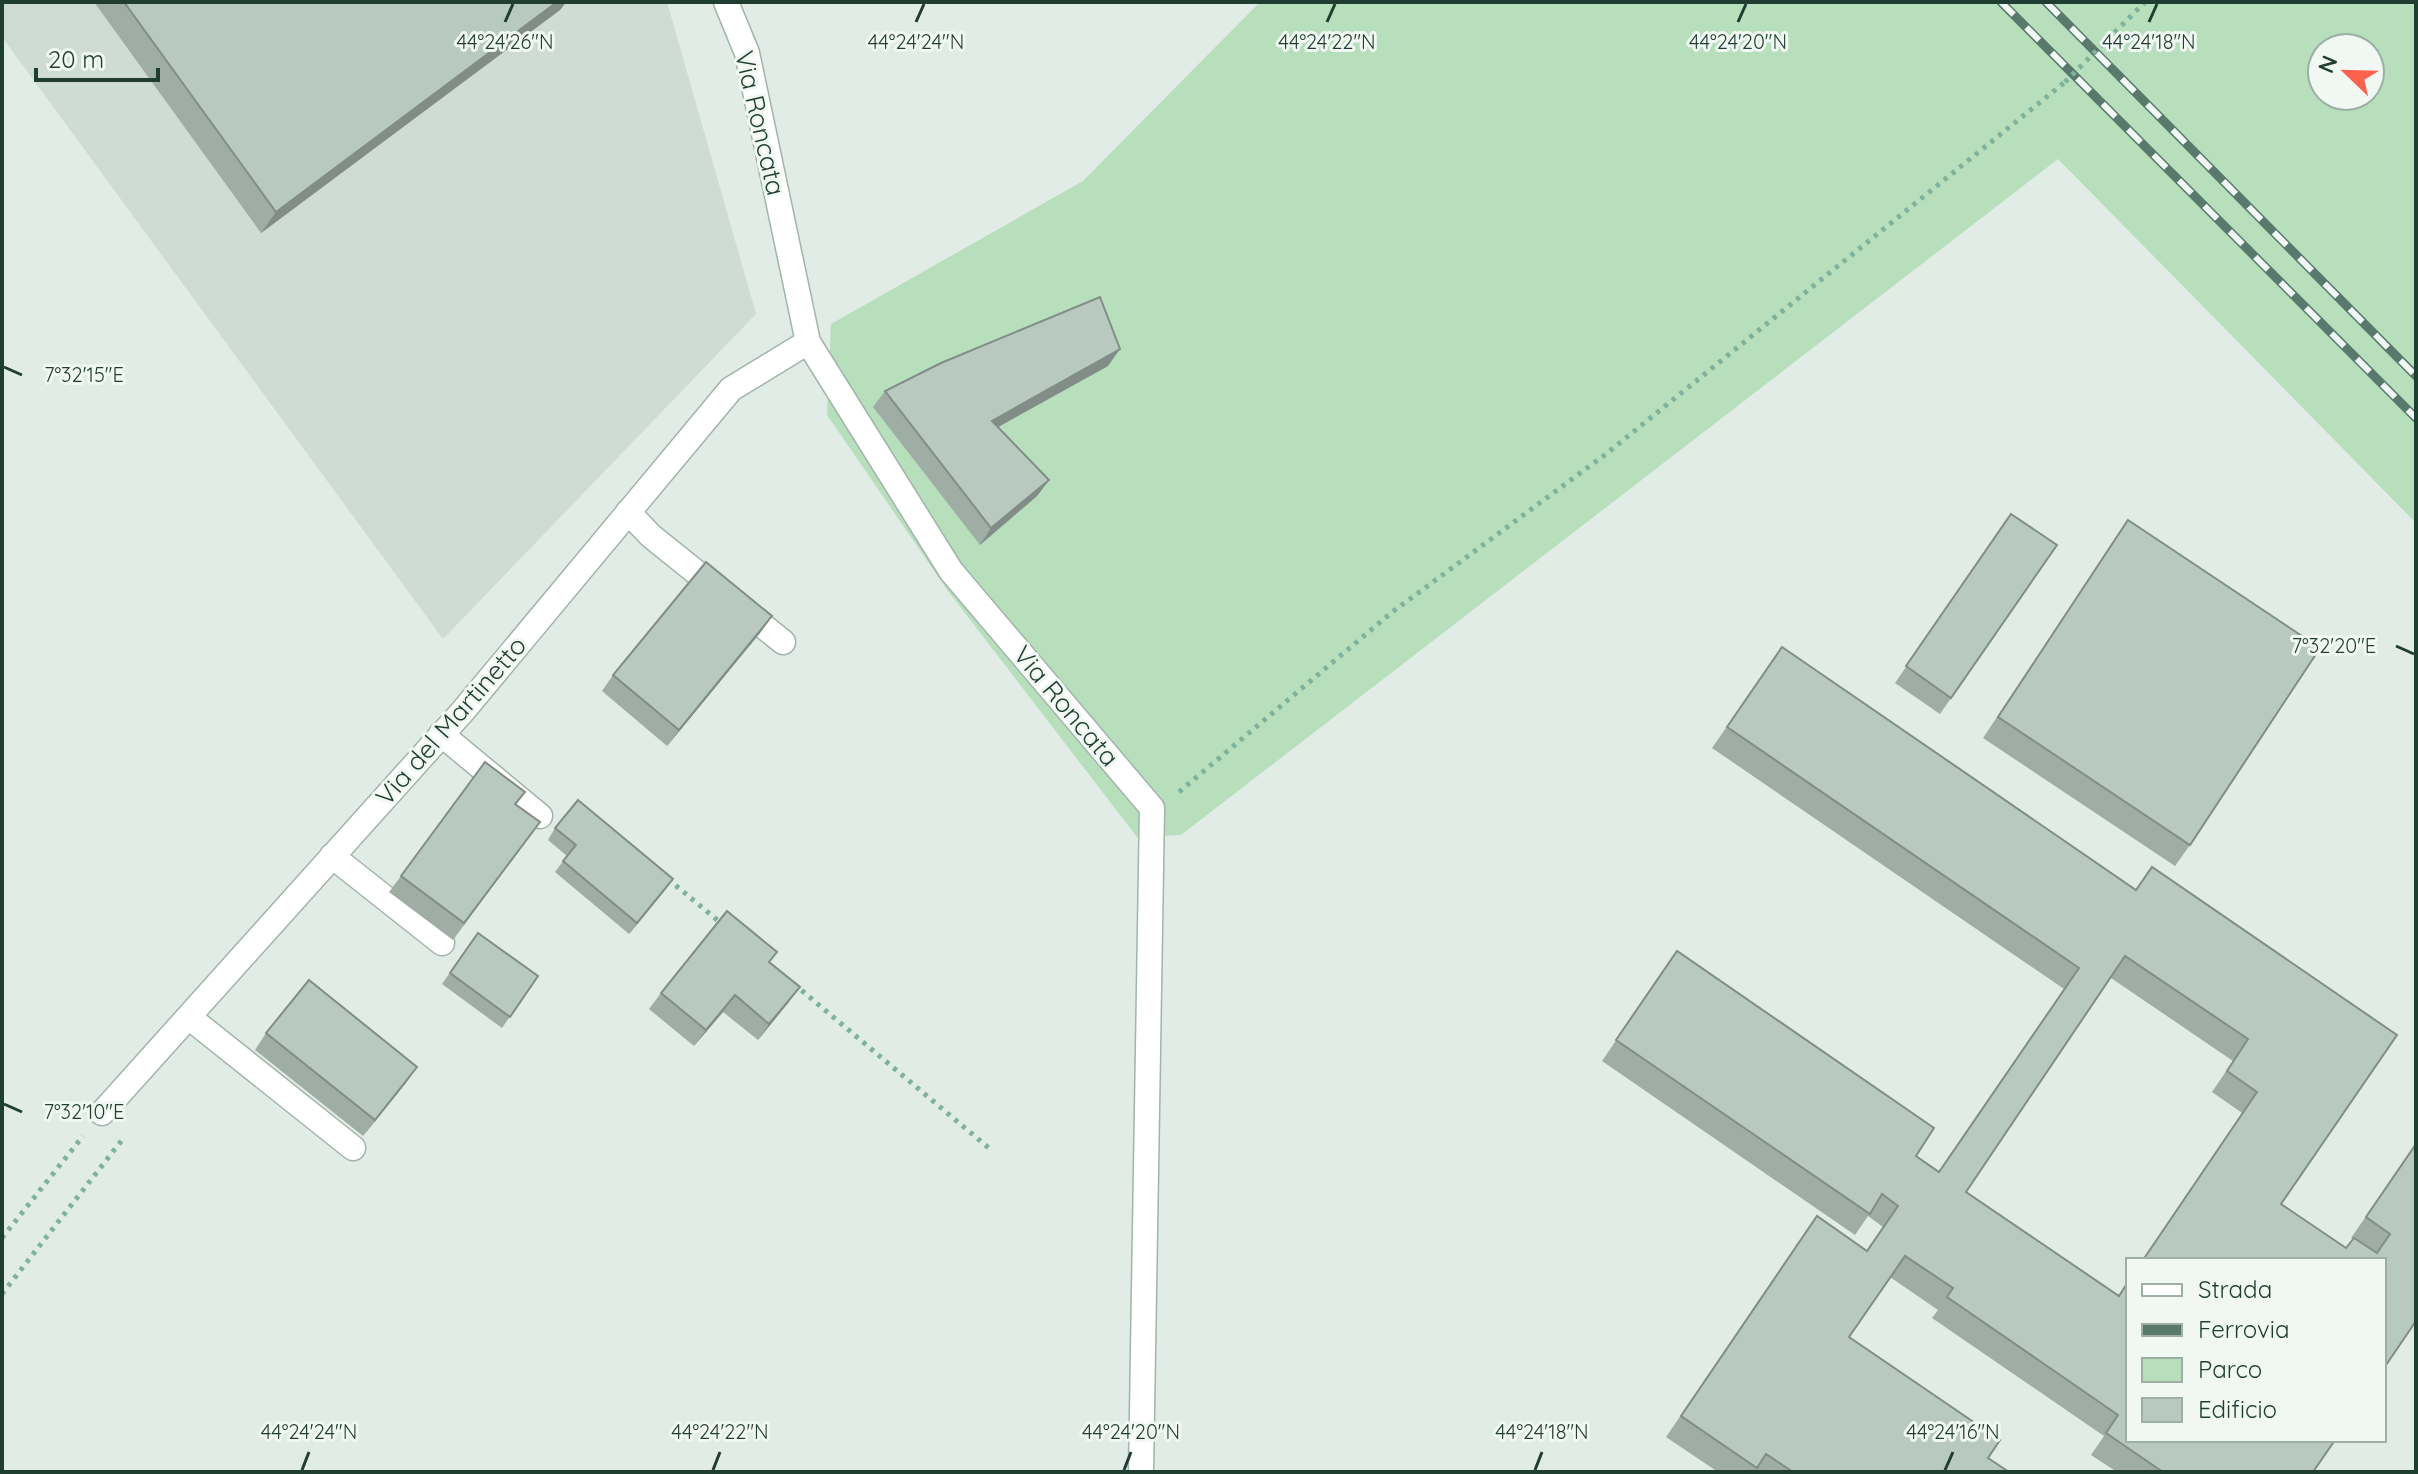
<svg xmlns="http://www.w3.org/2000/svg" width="2418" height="1474" viewBox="0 0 2418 1474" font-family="Quicksand,sans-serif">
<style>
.built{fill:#cedcd4}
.green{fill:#b7dfbc;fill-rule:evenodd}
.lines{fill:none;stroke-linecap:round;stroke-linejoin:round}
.service-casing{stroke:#a2b4ab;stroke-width:27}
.minor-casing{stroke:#a2b4ab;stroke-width:27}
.path{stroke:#7eb29b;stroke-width:5;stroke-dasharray:4 6;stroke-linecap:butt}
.service{stroke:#fff;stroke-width:24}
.minor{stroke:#fff;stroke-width:24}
.rail-casing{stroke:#5a796d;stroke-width:9}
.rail{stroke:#f1f8f3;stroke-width:6;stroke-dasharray:18;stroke-linecap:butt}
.path-bridge{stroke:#7eb29b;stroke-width:5;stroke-dasharray:4 6;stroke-linecap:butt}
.wall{fill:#9eaea5}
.shaded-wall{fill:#818d86}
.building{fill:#b8cac0;stroke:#818d86;stroke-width:2}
.ticks{fill:none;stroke:#1f3e31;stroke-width:3}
.labels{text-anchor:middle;stroke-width:6;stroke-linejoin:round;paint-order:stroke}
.street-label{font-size:26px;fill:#1f3e31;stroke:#f1f8f3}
.ticks-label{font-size:20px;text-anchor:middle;fill:#1f3e31;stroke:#f1f8f3;stroke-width:6;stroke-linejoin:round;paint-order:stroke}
</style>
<rect width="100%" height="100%" fill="#e0ece5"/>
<path class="built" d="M2,2H667L756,314L443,639L2,37Z"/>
<path class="green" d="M1260,2H2416V523L2058,159L1181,835L1137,837L948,591L827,415L831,324L1083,181ZM2322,48H2370V96H2322Z"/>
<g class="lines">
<g class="service-casing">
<path id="service" d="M628,512L651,536L783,642
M441,734L540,816
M332,856L442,943
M190,1018L353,1148"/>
</g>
<g class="minor-casing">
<path id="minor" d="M726,2L747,53L808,342L951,571L1152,808L1141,1472
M102,1113L463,711L731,389L808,342"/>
</g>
<path class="path" d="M1179,792L1391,613L1606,454L2065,82
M668,879L722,924
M794,984L990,1149
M2,1238L83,1136
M2,1294L122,1140"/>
<use href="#service" class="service"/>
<use href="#minor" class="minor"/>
<g class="rail-casing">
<path id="rail" d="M2001,2L2416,418
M2046,2L2416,376"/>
</g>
<use href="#rail" class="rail"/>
<path class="path-bridge" d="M2065,82L2145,2"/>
</g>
<path class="wall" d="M94,2H566L560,10L261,233Z
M1108,366L998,427L1049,480L1037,496L980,545L873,407L885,391Z
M2011,514L2057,545L1940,714L1895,683Z
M2128,520L2190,845L2175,866L1983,738Z
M772,616L760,633L667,746L602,691L613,675Z
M1782,647L2136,890L2397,1035L2281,1204L2346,1248L2353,1239L2351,1238L2416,1144V1321L2143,1260L2242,1113L2212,1092L2233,1061L2111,978L1966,1192L2313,1472H2117L2091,1455L2104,1436L1932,1318L1938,1310L1890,1277L1849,1337L1988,1458L2009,1472H1718L1666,1437L1817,1216L1867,1251L1883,1227L1868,1216L1855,1235L1602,1061L1677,951L1916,1156L1939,1171L2064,989L1712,748Z
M525,792L516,805L540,822L453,940L389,892L401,876Z
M555,828L665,890L629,934L555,872L567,856L548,840Z
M478,933L538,976L502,1028L442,984Z
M770,963L788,1003L758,1040L723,1012L694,1046L649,1009L661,993Z
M266,1033L417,1067L363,1136L255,1050Z"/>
<path class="shaded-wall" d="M557,2H566L560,10L261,233L276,212Z
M1120,349L1108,366L980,437L992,421Z
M1049,480L1037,496L980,545L991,528Z
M772,616L760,633L667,746L679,730Z
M673,879L665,890L629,934L637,923Z
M800,987L788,1003L758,1040L769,1024Z
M735,995L723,1012L694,1046L706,1030Z
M417,1067L406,1083L363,1136L375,1120Z"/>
<path class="building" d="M124,2H557L276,212Z
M1100,297L1120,349L992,421L1049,480L991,528L885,391L941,363Z
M2011,514L2057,545L1951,698L1906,666Z
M2128,520L2320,648L2190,845L1998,717Z
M706,562L772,616L679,730L613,675Z
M1782,647L2136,890L2152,867L2397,1035L2281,1204L2346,1248L2354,1238L2377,1253L2390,1234L2366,1217L2416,1144V1321L2384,1368V1260H2143L2257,1092L2227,1071L2248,1039L2125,956L1966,1192L2119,1296L2128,1282V1440H2335L2313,1472H2163L2106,1433L2118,1415L1947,1297L1953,1288L1905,1256L1849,1337L2000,1440L1988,1458L2009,1472H1793L1766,1454L1757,1468L1681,1416L1817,1216L1867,1251L1898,1206L1882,1194L1870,1214L1616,1040L1677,951L1934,1128L1916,1156L1939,1172L2079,968L1727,727Z
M485,762L525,792L515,804L540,822L464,923L401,876Z
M578,800L673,879L637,923L563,861L576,845L555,828Z
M727,911L777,952L769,962L800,987L769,1024L735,995L706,1030L661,993Z
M478,933L538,976L510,1017L450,973Z
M309,980L417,1067L375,1120L266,1033Z"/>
<path class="ticks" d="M505,22L513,4M916,22L924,4M1327,22L1335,4M1738,22L1746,4M2149,22L2157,4M4,367L22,375M2396,646L2414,654M4,1104L22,1112M302,1470L309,1452M713,1470L720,1452M1124,1470L1131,1452M1535,1470L1542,1452M1945,1470L1953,1452"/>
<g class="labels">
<g class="street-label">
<text transform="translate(760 123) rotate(77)" y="9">Via Roncata</text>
<text transform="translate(1066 706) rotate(50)" y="9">Via Roncata</text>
<text transform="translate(451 721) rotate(-49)" y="9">Via del Martinetto</text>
</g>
</g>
<g class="ticks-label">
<text x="2149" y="49">44°24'18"N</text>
<text x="916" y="49">44°24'24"N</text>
<text x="1327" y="49">44°24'22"N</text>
<text x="1738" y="49">44°24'20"N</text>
<text x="505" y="49">44°24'26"N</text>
<text x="84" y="382">7°32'15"E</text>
<text x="2334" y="653">7°32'20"E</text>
<text x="84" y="1119">7°32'10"E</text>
<text x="309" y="1439">44°24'24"N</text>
<text x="720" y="1439">44°24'22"N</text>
<text x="1131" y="1439">44°24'20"N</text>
<text x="1542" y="1439">44°24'18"N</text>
<text x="1953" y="1439">44°24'16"N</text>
</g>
<rect width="2418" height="1474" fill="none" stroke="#1f3e31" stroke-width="8"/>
<rect x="2126" y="1258" width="260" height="184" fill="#f1f8f3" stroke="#9daea5" stroke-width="2"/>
<rect x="2142" y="1284" width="40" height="12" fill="#ffffff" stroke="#9daea5" stroke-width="2"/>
<text x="2198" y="1298" font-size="24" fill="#1f3e31">Strada</text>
<rect x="2142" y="1324" width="40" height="12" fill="#5a796d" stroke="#9daea5" stroke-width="2"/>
<text x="2198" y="1338" font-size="24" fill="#1f3e31">Ferrovia</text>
<rect x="2142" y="1358" width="40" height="24" fill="#b7dfbc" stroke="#9daea5" stroke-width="2"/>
<text x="2198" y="1378" font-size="24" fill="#1f3e31">Parco</text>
<rect x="2142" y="1398" width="40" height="24" fill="#b8cac0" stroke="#9daea5" stroke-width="2"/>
<text x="2198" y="1418" font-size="24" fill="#1f3e31">Edificio</text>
<g transform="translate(2346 72) rotate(293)"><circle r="38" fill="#f1f8f3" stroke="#9daea5" stroke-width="2"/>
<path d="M0-6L14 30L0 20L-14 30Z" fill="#fc624e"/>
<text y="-12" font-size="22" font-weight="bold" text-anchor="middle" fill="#1f3e31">N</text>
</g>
<path d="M36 68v12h122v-12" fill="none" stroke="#1f3e31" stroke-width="4"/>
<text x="48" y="68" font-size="24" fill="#1f3e31" stroke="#f1f8f3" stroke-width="6" paint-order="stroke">20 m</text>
</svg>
